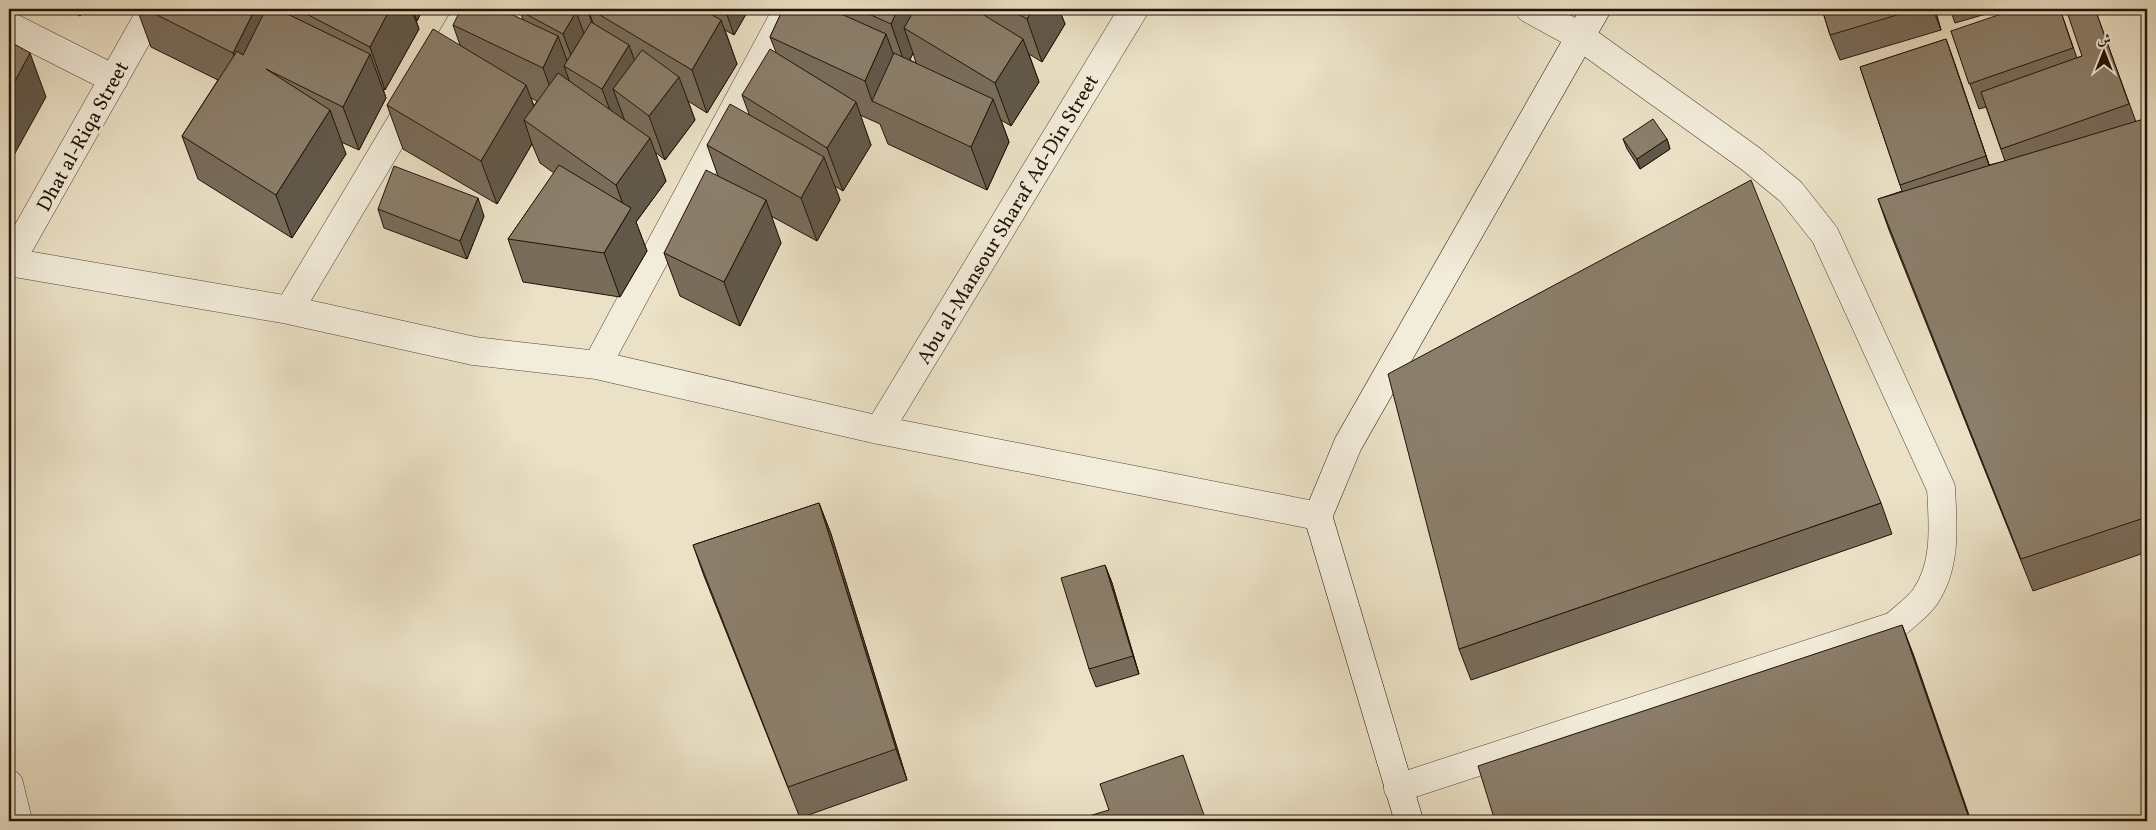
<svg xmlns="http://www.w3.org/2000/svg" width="2156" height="830" viewBox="0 0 2156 830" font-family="Vollkorn,Amiri,serif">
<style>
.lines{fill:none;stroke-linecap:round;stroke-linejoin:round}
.street-casing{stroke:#554636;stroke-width:29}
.secondary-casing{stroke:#231206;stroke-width:29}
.street{stroke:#f2ecda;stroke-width:28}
.secondary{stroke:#f2ecda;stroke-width:28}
.wall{fill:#786c5b;stroke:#231206;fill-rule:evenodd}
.shaded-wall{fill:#61584a;stroke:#231206}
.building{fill:#8b7e6a;stroke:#231206}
.labels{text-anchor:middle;stroke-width:5;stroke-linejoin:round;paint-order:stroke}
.street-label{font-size:20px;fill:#231206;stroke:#f2ecda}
</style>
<rect width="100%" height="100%" fill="#ebe1c6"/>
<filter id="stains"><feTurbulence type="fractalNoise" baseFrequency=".004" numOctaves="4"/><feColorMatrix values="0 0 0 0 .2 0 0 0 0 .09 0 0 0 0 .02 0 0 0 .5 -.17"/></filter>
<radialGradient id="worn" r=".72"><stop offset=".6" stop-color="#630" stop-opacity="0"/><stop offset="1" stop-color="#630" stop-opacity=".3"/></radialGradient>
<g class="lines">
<g class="street-casing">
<path id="street" d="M9,26L114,79
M9,262L289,310L474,351L597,365L879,430L1318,516
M10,262L153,9
M289,310L469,9
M597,365L788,9
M879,430L1134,9
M9,784L18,821
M1398,788L1894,626C1904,617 1917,608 1925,597C1947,565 1943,525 1941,488L1825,235L1791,192L1751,159L1581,37L1530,9"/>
</g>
<g class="secondary-casing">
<path id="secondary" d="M1409,821L1318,516L1348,444L1596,9"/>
</g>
<use href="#street" class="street"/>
<use href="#secondary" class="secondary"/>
</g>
<path class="wall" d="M68,9H85L80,16Z
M137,9H423L417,21L416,20L419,29L385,90L383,89L386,98L359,150L341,142L346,154L292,238L198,179L182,136L218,80L151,47Z
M521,9H749L734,35L725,30L737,64L707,113L688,101L695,120L665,160L655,152L666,181L636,222L647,251L620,297L523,282L508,239L554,173L540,163L532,144L497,204L403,149L387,105L460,45L453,25L523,20L520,11ZM531,98L537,101L534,106Z
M783,9H1059L1065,24L1042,62L1029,54L1039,82L1011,126L1001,120L1009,142L987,190L888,144L880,124L860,115L871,145L843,191L835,186L840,200L817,241L771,216L781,243L740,326L680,296L664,253L718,176L707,145L749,114L742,95L776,52L770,37ZM913,53L916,63L910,60Z
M1822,9H1935L1941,30L1840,60L1830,35Z
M1950,9H2003L1955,23Z
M2060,9L2077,58L2082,56L2095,9L2136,122L2147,118V552L2033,591L1889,230L1878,199L1902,191L1860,67L1946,39L1989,165L2005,161L1986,107L1979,109L1951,31Z
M1623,139H1667L1670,149L1640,169L1627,149Z
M378,209L484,216L467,259L384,228Z
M819,503L831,534L907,780L800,818L704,576L693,545Z
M1881,503L1892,534L1471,680L1459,649Z
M1105,565L1112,583L1139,674L1096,687L1089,669Z"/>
<path class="shaded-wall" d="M78,9H85L80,16Z
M255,9H276L249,96L233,53Z
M390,9H411L419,29L385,90L370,47Z
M412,9H423L417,21Z
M587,9H588L602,49Z
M725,9H749L734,35Z
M898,9H924L904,28L913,53L906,67L891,24Z
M1033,9H1059L1065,24L1042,62L1027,19Z
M1933,9H1935L1941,30Z
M576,12L592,55L578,74L563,34Z
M721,20L737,64L707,113L692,70Z
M886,34L902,78L872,101L865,81Z
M558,36L570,69L564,66L571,85L559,111L543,68Z
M1023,39L1039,82L1011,126L995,83Z
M1946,39L1955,64L1995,182L1986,156Z
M629,45L645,89H613L625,121L618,132L602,89Z
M30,53L46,97L9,164V92Z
M370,54L386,98L359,150L343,107Z
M679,77L695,120L665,160L649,116Z
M526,85L542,128L524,120L532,144L497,204L481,161Z
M993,99L1009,142L987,190L971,147Z
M856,102L871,145L843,191L827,148Z
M330,110L346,154L292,238L276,195Z
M650,138L666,181L636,222L647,251L620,297L604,253L627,215L616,185Z
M1667,139L1670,149L1640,169L1637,159Z
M824,157L840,200L817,241L801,198Z
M478,198L484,216L467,259L460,241Z
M766,200L781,243L740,326L724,282Z
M819,503L831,534L907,780L896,749Z
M1105,565L1112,583L1139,674L1133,656Z
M1902,625L1914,656L1971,821H1970Z"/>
<path class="building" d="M145,9H255L233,53Z
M266,9H277L370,54L343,107L266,69L330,110L276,195L182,136L237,51L243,55Z
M297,9H390L370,47Z
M461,9H500L558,36L543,68L453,25Z
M521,9H571L576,12L563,34L520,11Z
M590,9H702L721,20L692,70Z
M783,9H830L886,34L865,81L770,37Z
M858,9H898L891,24Z
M915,9H974L1023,39L995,83L904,28Z
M1009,9H1033L1027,19Z
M1822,9H1917L1830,35Z
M2016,9H2060L2073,48L1969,84L1951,31Z
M2066,9H2095L2129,104L2001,149L1981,92L2082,56Z
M591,22L629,45L602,89L564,66Z
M433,29L526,85L481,161L387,105Z
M1946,39L1986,156L1900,185L1860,67Z
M9,41L30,53L9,92Z
M770,49L856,102L827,148L742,95Z
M642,50L679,77L649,116L613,89Z
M894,53L993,99L971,147L872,101Z
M558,73L650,138L616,185L524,120Z
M730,104L824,157L801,198L707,145Z
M2147,118V517L2021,559L1878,199Z
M1653,119L1667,139L1637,159L1623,139Z
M559,165L631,208L604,253L508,239Z
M394,166L478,198L460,241L378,209Z
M706,170L766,200L724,282L664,253Z
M1751,180L1881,503L1459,649L1388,374Z
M819,503L896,749L788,787L693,545Z
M1105,565L1133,656L1089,669L1061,578Z
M1902,625L1970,821H1495L1478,766Z
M1183,755L1206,821H1072L1109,810L1100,784Z"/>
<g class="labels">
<g class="street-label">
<text transform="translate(82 136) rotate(-61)" y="7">Dhat al-Riqa Street</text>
<text transform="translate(1007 219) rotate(-59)" y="7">Abu al-Mansour Sharaf Ad-Din Street</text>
</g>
</g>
<rect width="2156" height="830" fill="none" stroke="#ebe1c6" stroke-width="30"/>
<rect x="10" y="10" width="2136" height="810" fill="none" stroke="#231206" stroke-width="2.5"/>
<rect x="15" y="15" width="2126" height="800" fill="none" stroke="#231206"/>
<g transform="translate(2104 52)" stroke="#f2ecda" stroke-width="4" paint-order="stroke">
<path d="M0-4L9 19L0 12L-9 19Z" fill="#231206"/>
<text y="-8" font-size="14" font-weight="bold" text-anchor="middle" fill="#231206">ش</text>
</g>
<rect width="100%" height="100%" filter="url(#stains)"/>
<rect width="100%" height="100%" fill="url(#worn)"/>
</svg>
